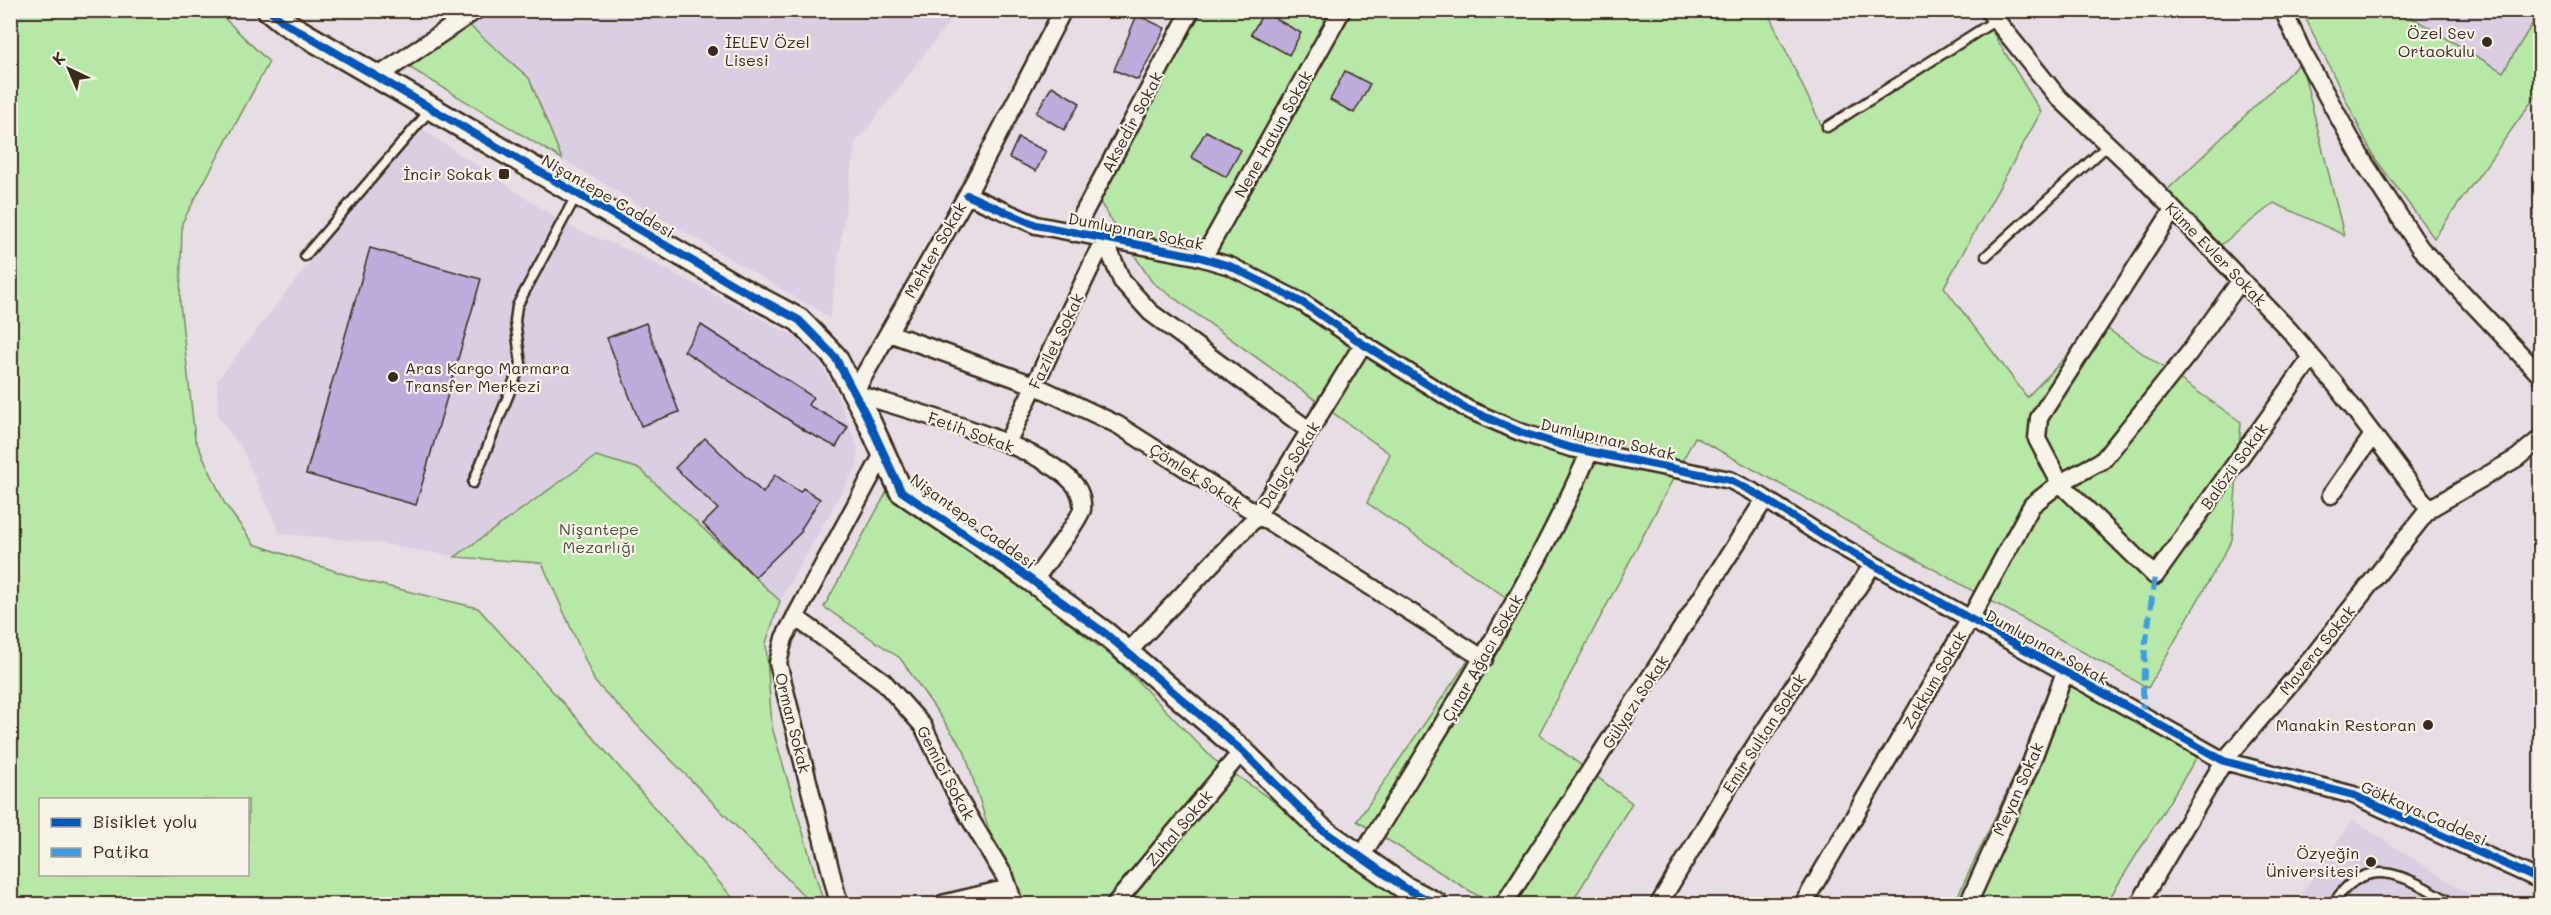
<svg xmlns="http://www.w3.org/2000/svg" width="2551" height="915" viewBox="0 0 2551 915" font-family="Mali,sans-serif">
<style>
.built{fill:#dacfe2}
.green{fill:#b8e8a8;stroke:#7a8963;stroke-width:1.5;fill-rule:evenodd}
.building{fill:#beacdc;stroke:#3b2a1e;stroke-width:1.5}
.lines{fill:none;stroke-linecap:round;stroke-linejoin:round}
.lane-casing{stroke:#3b2a1e;stroke-width:13}
.street-casing{stroke:#3b2a1e;stroke-width:21}
.secondary-casing{stroke:#3b2a1e;stroke-width:27}
.lane{stroke:#f7f3e8;stroke-width:8}
.street{stroke:#f7f3e8;stroke-width:16}
.secondary{stroke:#f7f3e8;stroke-width:22}
.quiet{stroke:#3f9ce0;stroke-width:6;stroke-dasharray:12 6;stroke-linecap:butt}
.cycleway-casing{stroke:#f7f3e8;stroke-width:11}
.cycleway{stroke:#0057b8;stroke-width:8}
.poi-dot{fill:#3b2a1e;stroke:#f7f3e8;stroke-width:2}
.labels{text-anchor:middle;stroke-width:4.5;stroke-linejoin:round;paint-order:stroke}
.poi-label{font-size:16px;fill:#3b2a1e;stroke:#f7f3e8;text-anchor:end}
.street-label{font-size:16px;fill:#3b2a1e;stroke:#f7f3e8}
.park-label{font-size:16px;fill:#54503a;stroke:#f7f3e8}
</style>
<rect width="100%" height="100%" fill="#e6dee4"/>
<filter id="ink" filterUnits="userSpaceOnUse"><feTurbulence type="fractalNoise" baseFrequency=".0167" numOctaves="2"/><feDisplacementMap in="SourceGraphic" scale="12" xChannelSelector="R" yChannelSelector="G"/><feConvolveMatrix kernelMatrix="1 2 1 2 8 2 1 2 1" color-interpolation-filters="sRGB"/></filter>
<g filter="url(#ink)">
<path class="built" d="M488,10L958,11L855,144L830,318L562,159L529,78L469,25Z
M2401,11H2540L2503,73Z
M416,125L568,226L633,252L804,341L821,364L835,390L857,445L858,459L856,467L780,601L640,470L596,456L455,557L374,542L280,534L241,447L218,417L217,381Z
M2353,820L2484,904H2294Z"/>
<path class="green" d="M10,11H217L269,62L182,223L180,303L195,439L225,504L254,544L365,581L478,608L581,723L738,904H11ZM40,800H248V874H40Z
M1196,11H1767L1825,133L1990,28L2041,112L1944,287L2027,397L2099,323L2241,422L2232,540L2148,688L1695,437L1539,734L1632,803L1571,904H1491L1357,821L1510,600L1367,503L1390,454L1152,282L1099,201Z
M2302,11H2401L2503,72L2540,11V90L2434,238L2374,157Z
M469,25L529,78L562,159L407,66Z
M2301,62L2344,235L2274,203L2212,252L2162,195Z
M596,456L640,469L780,601L766,643L772,727L824,904H812L595,682L542,563L455,557Z
M891,484L1120,663L1213,759L1420,904H1012L964,750L900,658L824,607Z
M2061,677L2200,752L2106,904H1954Z"/>
<path class="building" d="M1264,12L1301,33L1289,55L1251,34Z
M1137,15L1165,28L1138,80L1114,70Z
M1345,71L1370,84L1354,113L1330,100Z
M1052,86L1080,103L1064,130L1036,113Z
M1206,131L1241,150L1226,177L1191,157Z
M1018,138L1046,151L1036,171L1009,158Z
M370,248L481,279L416,505L306,474Z
M646,323L679,412L641,426L607,338Z
M701,325L813,397L808,405L848,427L836,447L807,432L684,351Z
M705,438L763,493L775,475L800,492L803,488L820,499L801,529L802,531L755,577L703,524L718,509L675,468Z"/>
<g class="lines">
<g class="lane-casing">
<path id="lane" d="M1827,127L1996,20
M305,256L431,109
M1986,256L2108,145
M473,483L521,364L515,321L517,306L577,194
M2333,904C2368,848 2411,880 2454,904"/>
</g>
<g class="street-casing">
<path id="street" d="M1988,10L2058,97L2138,173L2289,330L2335,384L2429,509
M2283,10L2302,51L2363,161L2420,248L2540,375
M377,77L476,10
M967,195L1036,225L1196,256L1230,266L1303,303L1363,344L1467,409L1520,432L1571,448L1730,480L1759,495L1826,538L2224,761L2353,795L2540,880
M2173,210L2039,418L2037,439L2060,483L2155,576L2312,357
M1073,233L1191,10
M1104,239L1122,281L1150,312L1310,431
M1203,258L1342,10
M889,333L1034,385L1118,425L1484,659
M1007,443L1104,239
M2331,495L2373,435
M1033,581C1042,569 1080,520 1082,509C1083,501 1080,491 1074,484C1041,444 907,410 854,393L967,195L1063,10
M795,617L883,681L923,726L960,802L1005,877L1014,904
M1127,653L1257,516L1363,344
M1361,857C1443,724 1527,594 1590,451
M839,904L778,663L784,638L883,454
M942,904L1009,888
M1115,904L1242,751
M1504,904L1765,499
M1659,904L1734,778L1873,564
M1803,904L1970,619L2032,505L2060,483L2103,460L2189,353L2241,280
M1968,904L2030,766L2065,672
M2139,904L2224,761L2311,659L2429,509L2517,458L2540,439"/>
</g>
<g class="secondary-casing">
<path id="secondary" d="M269,10L285,23L737,287L799,320L835,357L866,415L901,491L1019,571L1106,634L1242,751L1321,829L1405,888L1436,904"/>
</g>
<use href="#lane" class="lane"/>
<use href="#street" class="street"/>
<use href="#secondary" class="secondary"/>
<path class="quiet" d="M2142,716L2145,648L2155,576"/>
<g class="cycleway-casing">
<path id="cycleway" d="M269,10L285,23L737,287L799,320L835,357L866,415L901,491L1019,571L1106,634L1242,751L1321,829L1405,888L1436,904
M967,195L1036,225L1196,256L1230,266L1303,303L1363,344L1467,409L1520,432L1571,448L1730,480L1759,495L1826,538L2224,761L2353,795L2540,880"/>
</g>
<use href="#cycleway" class="cycleway"/>
</g>
</g>
<g class="poi-dot">
<circle cx="2487" cy="42" r="6"/>
<circle cx="713" cy="51" r="6"/>
<rect x="498" y="168" width="12" height="12" rx="3"/>
<circle cx="393" cy="377" r="6"/>
<circle cx="2428" cy="725" r="6"/>
<circle cx="2371" cy="862" r="6"/>
</g>
<g class="labels">
<g class="poi-label">
<text x="2475" y="39">Özel Sev<tspan x="2475" dy="18">Ortaokulu</tspan></text>
<text x="725" y="48" text-anchor="start">İELEV Özel<tspan x="725" dy="18">Lisesi</tspan></text>
<text x="492" y="180">İncir Sokak</text>
<text x="405" y="374" text-anchor="start">Aras Kargo Marmara<tspan x="405" dy="18">Transfer Merkezi</tspan></text>
<text x="2416" y="731">Manakin Restoran</text>
<text x="2359" y="859">Özyeğin<tspan x="2359" dy="18">Üniversitesi</tspan></text>
</g>
<g class="street-label">
<text transform="translate(1132 122) rotate(-62)" y="6">Aksedir Sokak</text>
<text transform="translate(1273 134) rotate(-61)" y="6">Nene Hatun Sokak</text>
<text transform="translate(608 196) rotate(30)" y="6">Nişantepe Caddesi</text>
<text transform="translate(1136 231) rotate(11)" y="6">Dumlupınar Sokak</text>
<text transform="translate(935 250) rotate(-60)" y="6">Mehter Sokak</text>
<text transform="translate(2216 254) rotate(46)" y="6">Küme Evler Sokak</text>
<text transform="translate(1056 341) rotate(-64)" y="6">Fazilet Sokak</text>
<text transform="translate(971 432) rotate(20)" y="6">Fetih Sokak</text>
<text transform="translate(1608 439) rotate(13)" y="6">Dumlupınar Sokak</text>
<text transform="translate(1289 465) rotate(-58)" y="6">Dalgıç Sokak</text>
<text transform="translate(2234 466) rotate(-54)" y="6">Balözü Sokak</text>
<text transform="translate(1196 476) rotate(33)" y="6">Çömlek Sokak</text>
<text transform="translate(973 521) rotate(36)" y="6">Nişantepe Caddesi</text>
<text transform="translate(2047 647) rotate(29)" y="6">Dumlupınar Sokak</text>
<text transform="translate(2317 650) rotate(-51)" y="6">Mavera Sokak</text>
<text transform="translate(1482 658) rotate(-60)" y="6">Çınar Ağacı Sokak</text>
<text transform="translate(1934 680) rotate(-60)" y="6">Zakkum Sokak</text>
<text transform="translate(1635 702) rotate(-57)" y="6">Gülyazı Sokak</text>
<text transform="translate(793 723) rotate(76)" y="6">Orman Sokak</text>
<text transform="translate(1764 733) rotate(-57)" y="6">Emir Sultan Sokak</text>
<text transform="translate(946 773) rotate(62)" y="6">Gemici Sokak</text>
<text transform="translate(2018 789) rotate(-66)" y="6">Meyan Sokak</text>
<text transform="translate(2424 813) rotate(24)" y="6">Gökkaya Caddesi</text>
<text transform="translate(1179 828) rotate(-50)" y="6">Zuhal Sokak</text>
</g>
<g class="park-label">
<text x="599" y="535">Nişantepe<tspan x="599" dy="18">Mezarlığı</tspan></text>
</g>
</g>
<rect width="2551" height="915" fill="none" stroke="#f7f3e8" stroke-width="36"/>
<rect x="18" y="18" width="2515" height="879" fill="none" stroke="#3b2a1e" stroke-width="2" filter="url(#ink)"/>
<rect x="39" y="798" width="210" height="78" fill="#f7f3e8" stroke="#aca397" stroke-width="1.5"/>
<rect x="51" y="818" width="30" height="9" fill="#0057b8" stroke="#aca397" stroke-width="1.5"/>
<text x="93" y="828" font-size="18" fill="#3b2a1e">Bisiklet yolu</text>
<rect x="51" y="848" width="30" height="9" fill="#3f9ce0" stroke="#aca397" stroke-width="1.5"/>
<text x="93" y="858" font-size="18" fill="#3b2a1e">Patika</text>
<g transform="translate(69 69) rotate(316)" stroke="#f7f3e8" stroke-width="4.5" paint-order="stroke">
<path d="M0-4.5L10 22L0 15L-10 22Z" fill="#3b2a1e"/>
<text y="-9" font-size="16" font-weight="bold" text-anchor="middle" fill="#3b2a1e">K</text>
</g>
</svg>
